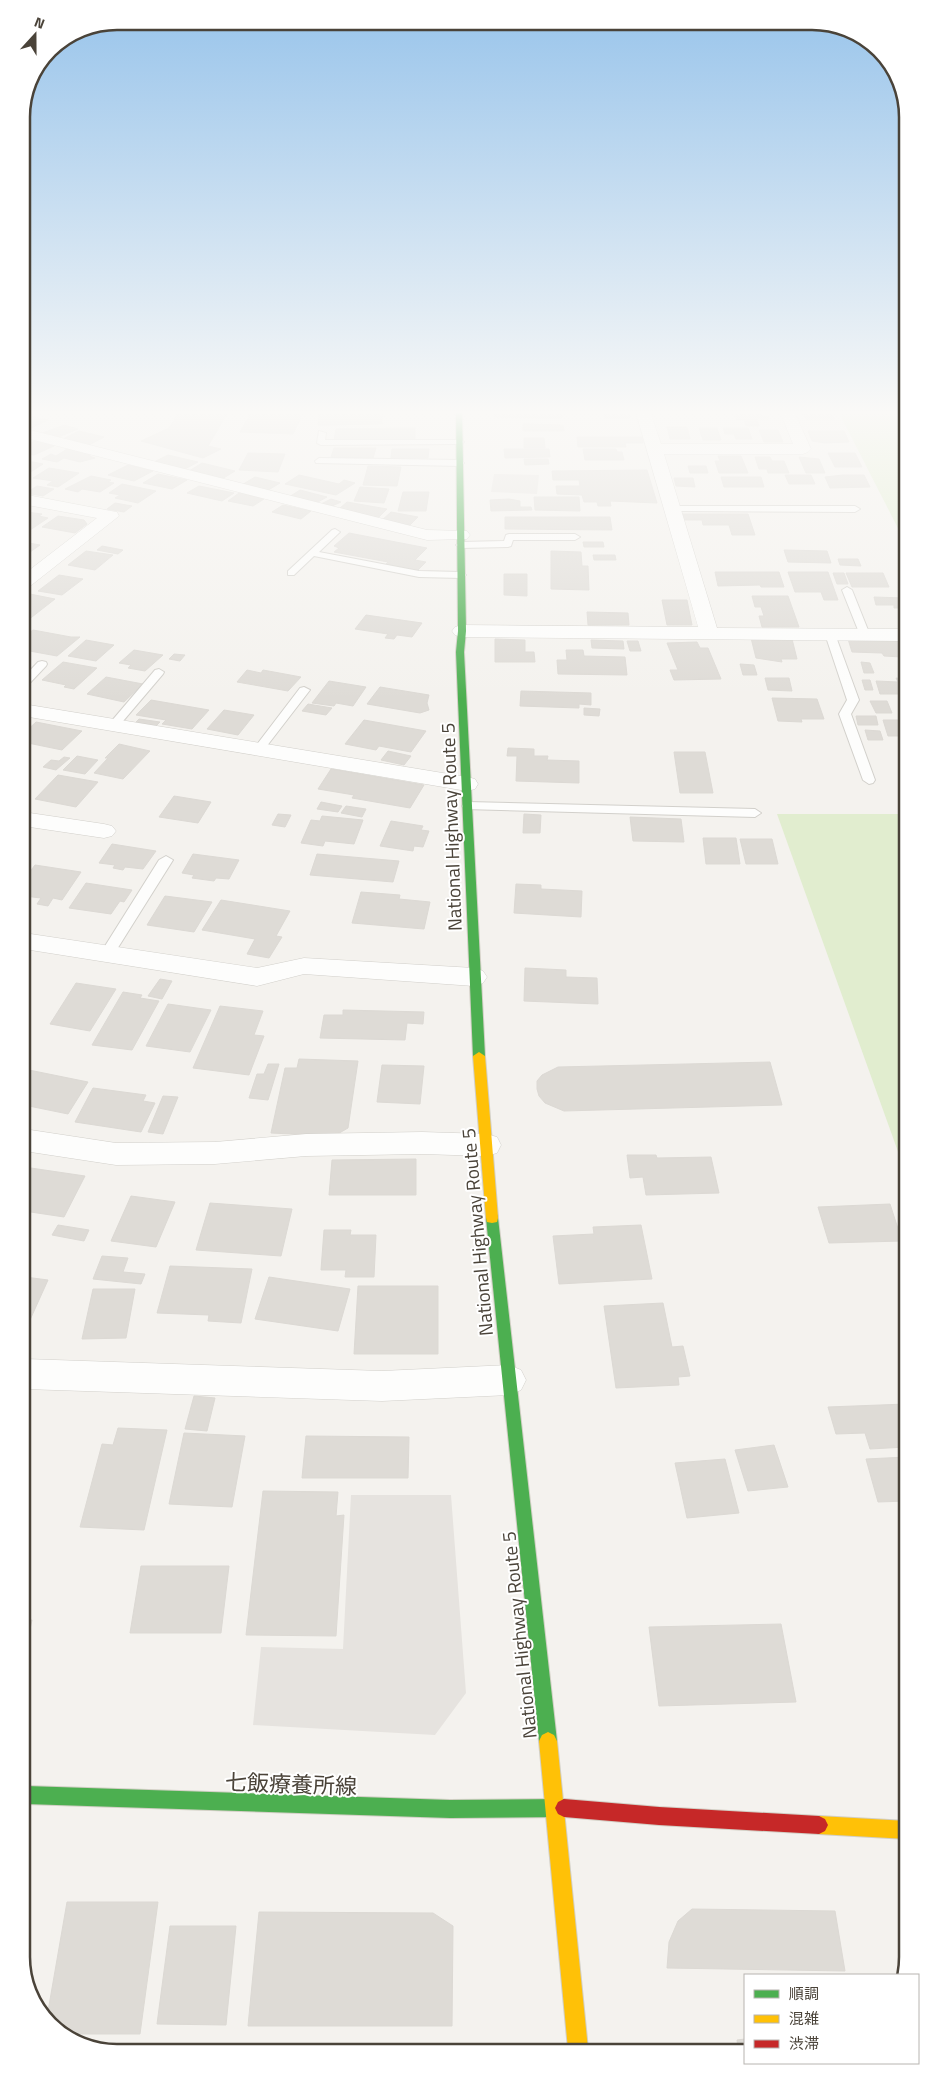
<svg xmlns="http://www.w3.org/2000/svg" width="929" height="2074" viewBox="0 0 929 2074" font-family="'Titillium Web','Noto Sans JP',sans-serif">
<style>
.green{fill:#e1edcf}
.parking{fill:#e6e3df}
.building{fill:#dedbd6;stroke:#dcd9d4}
.lines{fill:none;stroke-linecap:round;stroke-linejoin:round}
.lane-casing{stroke:#d2d0cb;stroke-width:2}
.street-casing{stroke:#d2d0cb;stroke-width:1}
.fast-casing{stroke:#d2cfc5;stroke-width:2}
.slow-casing{stroke:#d2cfc5;stroke-width:2}
.jam-casing{stroke:#d2cfc5;stroke-width:2}
.lane{fill:#fdfdfc;fill-rule:evenodd}
.street{fill:#fdfdfc;fill-rule:evenodd}
.fast{fill:#4caf50;fill-rule:evenodd}
.slow{fill:#ffc107;fill-rule:evenodd}
.jam{fill:#c62828;fill-rule:evenodd}
.labels{text-anchor:middle;stroke-width:4;stroke-linejoin:round;paint-order:stroke}
.street-label{font-size:19px;fill:#4a4339;stroke:#fff}
.near-street-label{font-size:22px;fill:#4a4339;stroke:#fff}
.rim{fill:none;stroke:#4a4339;stroke-width:2.5}
</style>
<rect width="100%" height="100%" fill="#f4f2ee"/>
<path class="green" d="M837,409H903L904,540Z
M777,814H905L906,1174Z"/>
<path class="parking" d="M494,474L539,475L537,494L491,492Z
M351,1495H451L466,1693L435,1735L253,1725L261,1647L343,1649Z"/>
<path class="building" d="M49,409H81L74,413Z
M181,409H230L208,446L221,449L203,458L141,441L169,428Z
M253,409H305L293,434L240,432Z
M320,409H372V412H382V424L318,425Z
M494,409H561L562,418L494,417Z
M568,409H598L599,414H575V412H569Z
M604,409H628L630,418H605Z
M688,409H722L723,413H689Z
M733,409H759L762,416H768L769,419H756L759,426H746L744,420H737Z
M802,409H829L834,419H806Z
M25,415L48,420L29,429L22,428V416Z
M523,424L563,425L564,431H523Z
M64,425L78,429L56,438L40,434Z
M667,427H687L690,439H670Z
M415,428V440L334,441L336,429Z
M699,428H717L721,440H703Z
M723,428H748L752,439H736L734,434H725Z
M759,430H778L783,442H764Z
M79,431L104,437L89,445L63,439Z
M808,431H844L849,442L825,443L812,441Z
M577,437H642L643,443H625L626,447H578Z
M524,438H544L545,448H524Z
M38,439L54,442L48,445L54,446L34,455L22,453V448Z
M334,448H376L373,458L331,457Z
M67,449L92,454L89,456L95,458L80,462L64,458L57,462L42,459L51,454L56,456Z
M392,449H429L428,458H391Z
M504,449H549L550,457L505,458Z
M583,449H616L617,452H622L624,460H585Z
M248,453L285,454L278,472L239,470Z
M828,453H855L862,467H835Z
M168,455L198,462L183,470L154,462Z
M718,456H741L748,473H719L715,461H720Z
M755,457H770L772,461H784L789,473H768L767,469H759Z
M799,457L819,459L825,473H806Z
M524,459H548L549,464L525,465Z
M22,462H33L43,464L26,475L22,474Z
M202,463L235,471L222,479L189,471Z
M128,465L153,471L134,481L108,475Z
M368,466L401,467L397,486L363,485Z
M688,466H706L708,473H690Z
M49,468L79,473L58,487L47,485L53,481L33,478Z
M647,470L657,503L610,501L611,506H598L597,502H584L582,495L557,494L556,486H580L579,480H553L552,471Z
M158,474L187,480L172,489L143,483Z
M299,475L339,484L344,480L355,483L336,495L285,484Z
M785,475H811L815,484H789Z
M843,475H864L870,487L830,488L825,477Z
M91,476L111,480L108,482L114,483L100,492L82,489L78,492L65,489Z
M255,477L280,483L265,492L240,486Z
M721,477H761L764,487H724Z
M674,478H693L695,487L676,486Z
M122,484L156,491L138,503L115,498L120,495L109,493Z
M37,486L54,489L43,496L26,493Z
M199,486L234,493L222,501L187,493Z
M360,487L389,489L384,503L354,501Z
M300,490L327,497L316,503L289,497Z
M403,492H429L426,511H398Z
M239,493L264,499L253,506L228,501Z
M534,497H579L580,511L535,510Z
M331,499L341,502L330,507L321,504Z
M509,499L520,501V507H531L532,510L491,511L490,500Z
M347,502L387,509L378,518L340,508Z
M115,503L132,506L124,512L107,509Z
M283,505L311,511L301,519L272,512Z
M26,512L42,514L39,516L48,518L30,530L23,529V514Z
M391,512L418,517L409,526L381,521Z
M680,514H748L755,535H732L729,525H703L702,520H682Z
M58,516L84,520L87,524L75,533L42,527Z
M505,517H610L612,530L505,529Z
M349,533L427,548L415,560L426,562L417,571L385,565L388,562L334,552L339,548L334,546Z
M23,542L40,545L23,557Z
M583,542H603L604,547H584Z
M102,546L123,550L118,554L97,550Z
M784,550L827,551L831,563L788,562Z
M86,551L113,555L95,570L68,565Z
M551,551L581,552L582,566H588L589,590L551,589Z
M593,555H615L616,560H594Z
M838,559H858L861,566L840,565Z
M715,572H779L784,587H761L760,585L718,586Z
M788,572H828L838,600H824L821,592H795Z
M833,573H844L848,584H837Z
M846,573H883L889,587H852Z
M504,574H527V596L504,595Z
M59,575L83,579L62,595L38,591Z
M30,594L55,599L23,624V600Z
M752,596H788L799,627H762L759,616H764L761,607H755Z
M874,597L904,598V614L901,613L899,608H894V605H876Z
M662,600H687L692,625H667Z
M587,612L628,613L629,625H588Z
M366,615L422,623L412,637L397,635L394,639L385,638L388,634L355,629Z
M33,630L71,637H80L57,656L24,650L29,645L23,644V638Z
M751,638L792,639L797,659H781L782,662L756,658Z
M495,639L525,640V652H534L535,662H495Z
M848,639L904,640V660L902,657L884,656L882,653L852,652Z
M86,640L114,645L96,661L68,656Z
M591,640L623,641L624,649L592,648Z
M627,641H638L641,651H630Z
M697,642L700,648H708L721,679L674,680L670,670H678L667,643Z
M134,650L163,655L145,671L128,668L131,665L119,663Z
M566,650H583L584,656L625,657L627,675L558,674L557,660H567Z
M174,654L185,655L180,661L169,659Z
M63,662L97,668L74,689L64,687L66,685L42,680Z
M861,662L870,663L874,673H864Z
M740,664L754,665L757,675H743Z
M247,670L261,673L263,670L301,677L288,691L237,682Z
M106,677L143,684L124,702L87,694Z
M765,678H789L792,691L768,690Z
M896,678L904,679V694H880L876,681L898,682Z
M862,680H870L873,690H865Z
M329,681L366,687L353,706L336,703L334,706L312,703Z
M380,687L429,695L427,703L429,710L420,713L367,704Z
M521,691L591,693V705L579,704V708L520,706Z
M772,698L817,699L824,719H801L802,722L778,721Z
M151,700L209,710L192,729L162,724L166,720L136,715Z
M870,701H887L892,713H876Z
M308,704L332,708L326,715L302,711Z
M584,708L600,709L599,716L584,715Z
M224,710L254,715L238,735L207,729Z
M856,716H876L878,725H858Z
M139,719L160,722L155,727L134,724Z
M364,720L426,731L411,752L379,746L376,750L345,744Z
M883,720H904V736H888Z
M36,722L82,731L62,750L23,742V734Z
M865,730L880,731L883,740H868Z
M119,744L150,751L123,779L94,773L108,758H105Z
M508,748L534,749V756H548L547,760L579,761V783L516,781L517,756H507Z
M388,751L411,756L404,765L381,760Z
M674,752H705L713,793H680Z
M77,756L98,760L85,774L63,770Z
M64,757L70,758L56,770L43,767L51,760L59,761Z
M331,769L424,785L410,808L352,798L354,795L318,789Z
M58,775L98,782L76,807L35,799Z
M174,796L211,802L198,823L159,817Z
M321,802L342,806L338,812L317,809Z
M346,806L366,809L362,817L341,813Z
M278,814L291,815L285,827L272,825Z
M524,814L541,815L540,833H523Z
M322,816L363,820L354,844L325,841L323,846L301,843L311,820L320,821Z
M630,817L681,819L684,842L633,841Z
M391,821L423,826L421,830L429,831L423,847L414,846L413,851L380,846Z
M703,838H736L740,864H706Z
M740,839H772L778,864H746Z
M112,844L156,851L143,869L125,867L123,870L113,868L115,865L99,863Z
M193,854L239,860L229,879L216,878L214,881L192,878L194,875L182,873Z
M317,854L399,861L393,882L310,875Z
M35,865L81,872L62,900L53,898L48,906L37,904L41,898L24,896L23,881Z
M86,883L132,890L124,902L120,901L111,914L69,908Z
M516,884L541,885V889L582,891L581,917L514,913Z
M361,892L400,895L399,899L430,902L424,929L352,923Z
M165,896L212,902L194,932L147,925Z
M221,900L290,911L276,936L282,937L269,958L247,954L255,939L202,930Z
M525,968L566,970V977L597,978L598,1004L524,1001Z
M160,979L172,981L162,999L148,996Z
M76,983L116,989L90,1031L50,1024Z
M123,992L142,995L140,998L159,1001L132,1050L92,1045Z
M168,1004L211,1010L190,1052L146,1046Z
M220,1006L263,1011L254,1035L264,1036L249,1075L193,1068Z
M343,1010L424,1012L423,1024L407,1023L405,1040L320,1038L324,1015H343Z
M299,1059L358,1061L348,1128L334,1136L271,1133L285,1068H297Z
M770,1062L782,1105L564,1111L545,1103L539,1096L537,1089V1081L542,1075L558,1067Z
M268,1064H279L268,1100L249,1098L257,1074H264Z
M382,1065L424,1066L420,1104L377,1102Z
M24,1069L88,1082L68,1114L24,1105Z
M93,1088L146,1095L143,1101L155,1103L141,1132L75,1122Z
M163,1096L178,1097L163,1134L148,1132Z
M627,1155H656L657,1158L711,1157L719,1193L646,1195L643,1177L630,1178Z
M416,1159V1195H329L332,1160Z
M24,1167L85,1176L64,1217L24,1211Z
M131,1196L175,1202L156,1247L111,1241Z
M210,1203L292,1209L281,1256L196,1250Z
M890,1204L902,1241L829,1243L818,1207Z
M58,1225L89,1230L84,1241L52,1235Z
M641,1225L652,1279L559,1284L553,1236L594,1234L593,1227Z
M324,1230H351L350,1235H376L374,1277H345L346,1270H321Z
M102,1256L128,1258L123,1272L145,1274L141,1284L93,1279Z
M170,1266L252,1269L241,1323L208,1321L209,1315L157,1313Z
M25,1277L48,1280L25,1331Z
M269,1277L350,1289L338,1331L255,1319Z
M358,1286H438V1354H354Z
M93,1289H135L126,1338L82,1339Z
M663,1303L672,1347L683,1346L690,1376L678,1377L679,1385L616,1388L604,1306Z
M194,1396L215,1398L207,1431L185,1429Z
M906,1404V1447L870,1449L865,1433L836,1434L828,1407Z
M118,1428L167,1430L144,1530L80,1527L102,1444L113,1445Z
M184,1433L245,1436L232,1507L169,1504Z
M306,1436L409,1437L408,1478H302Z
M774,1445L788,1487L748,1491L735,1450Z
M906,1457V1501L878,1502L866,1459Z
M725,1459L739,1513L687,1518L675,1463Z
M263,1491L338,1492L336,1516L344,1515L336,1636L246,1635Z
M141,1566H229L221,1633H130Z
M25,1620H32L26,1648Z
M781,1624L796,1702L659,1706L649,1627Z
M67,1902H158L140,2034H62L58,2033L47,2017Z
M692,1909L835,1911L845,1971L667,1968L669,1942L678,1921Z
M259,1912L433,1913L453,1926L452,2026H248Z
M170,1926H236L226,2025L157,2024Z
M745,2039V2048H738L737,2040Z
M92,2046H167L166,2052L110,2053Z
M241,2046L240,2052H177L178,2047Z
M268,2048L376,2051H268Z"/>
<g class="lines">
<g class="lane-casing">
<path id="lane" d="M319,431L326,433L325,440H460L464,442L460,444L321,445L317,443Z
M319,458L460,460L464,463L460,466L316,463L315,461Z
M673,506H855L860,509L855,512L670,511L668,509Z
M335,529L340,532L319,552L419,571L461,572L466,575L461,578L419,577L314,556L294,575H288V571L332,530Z
M509,534H575L580,537L575,540H513L511,546L508,547L461,548L456,545L461,542L504,541L506,535Z
M847,587L852,590L870,635L869,637L865,638L860,635L842,590Z
M830,631L835,634L859,700L851,714L875,780L873,783L869,784L863,780L839,714L847,700L825,634Z
M42,661L46,662L47,664L46,666L27,686L23,687V678L38,662Z
M159,669L164,672L163,674L118,727H110L108,725L110,723L155,670Z
M304,687L310,690L263,751H255L253,749L255,747L300,688Z
M468,802L755,809L761,813L755,817L464,809L462,806L464,803Z
M166,856L173,860L114,954L112,957H102L100,954L159,860Z"/>
</g>
<g class="street-casing">
<path id="street" d="M635,409H649L661,444H793L779,409H793L811,449L808,452L803,454H664L717,628L904,629V641L462,637L455,635L452,631L455,627L462,625L698,627Z
M22,428L427,530L467,531L470,535L467,539L427,540L22,437Z
M22,494L111,511L117,512L119,516L29,587L23,588V575L97,518L22,504Z
M23,704L467,777L475,779L478,784L475,789L467,791L23,716Z
M23,812L104,824L112,826L116,831L112,836L104,838L23,826Z
M24,933L257,968L304,958L474,968L483,971L487,977L483,983L474,986L304,974L257,986L24,949Z
M24,1129L116,1143L215,1142L306,1134L422,1132L486,1134L497,1137L501,1145L497,1153L486,1156L422,1154L306,1156L215,1164L116,1165L24,1151Z
M25,1359L382,1371L509,1365L521,1370L526,1380L521,1390L509,1395L382,1401L25,1389Z"/>
</g>
<g class="fast-casing">
<path id="fast" d="M456,409H462L466,631L464,652L485,1056L479,1060L473,1056L456,652L458,631Z
M492,1213L497,1214L498,1218L557,1741L554,1747L548,1750L542,1747L539,1741L486,1218L487,1214Z
M26,1786L450,1800L564,1799L570,1802L573,1808L570,1814L564,1817L450,1818L26,1804Z"/>
</g>
<g class="slow-casing">
<path id="slow" d="M479,1052L485,1056L498,1218L497,1222L492,1223L487,1222L486,1218L473,1056Z
M548,1732L554,1735L557,1741L588,2049H568L539,1741L542,1735Z
M819,1816L907,1821V1839L819,1834L813,1831L810,1825L813,1819Z"/>
</g>
<g class="jam-casing">
<path id="jam" d="M564,1799L659,1807L819,1816L825,1819L828,1825L825,1831L819,1834L659,1825L564,1817L558,1814L555,1808L558,1802Z"/>
</g>
<use href="#lane" class="lane"/>
<use href="#street" class="street"/>
<use href="#fast" class="fast"/>
<use href="#slow" class="slow"/>
<use href="#jam" class="jam"/>
</g>
<linearGradient id="sky" x2="0" y2="1"><stop stop-color="#98c4eb"/><stop offset="0.59" stop-color="#faf9f7"/><stop offset="1" stop-color="#faf9f7" stop-opacity="0"/></linearGradient>
<rect width="929" height="699" fill="url(#sky)"/>
<g class="labels">
<g class="street-label">
<text transform="translate(451 827) rotate(-92)" y="7">National Highway Route 5</text>
<text transform="translate(477 1232) rotate(-95)" y="7">National Highway Route 5</text>
<text transform="translate(519 1635) rotate(-96)" y="7">National Highway Route 5</text>
</g>
<g class="near-street-label">
<text transform="translate(291 1784) rotate(2)" y="8">七飯療養所線</text>
</g>
</g>
<path d="M0 0H929V2074H0ZM117 30H812A87 87 0 0 1 899 117V1957A87 87 0 0 1 812 2044H117A87 87 0 0 1 30 1957V117A87 87 0 0 1 117 30Z" fill="#fff" fill-rule="evenodd"/>
<path class="rim" d="M117 30H812A87 87 0 0 1 899 117V1957A87 87 0 0 1 812 2044H117A87 87 0 0 1 30 1957V117A87 87 0 0 1 117 30Z"/>
<rect x="744" y="1974" width="175" height="90" fill="#ffffff" stroke="#b7b4b0"/>
<rect x="754" y="1990" width="25" height="8" fill="#4caf50" stroke="#b7b4b0"/>
<text x="789" y="1999" font-size="15" fill="#4a4339">順調</text>
<rect x="754" y="2015" width="25" height="8" fill="#ffc107" stroke="#b7b4b0"/>
<text x="789" y="2024" font-size="15" fill="#4a4339">混雑</text>
<rect x="754" y="2040" width="25" height="8" fill="#c62828" stroke="#b7b4b0"/>
<text x="789" y="2049" font-size="15" fill="#4a4339">渋滞</text>
<g transform="translate(35 35) rotate(21)" stroke="#ffffff" stroke-width="4" paint-order="stroke">
<path d="M0-4L9 19L0 12L-9 19Z" fill="#4a4339"/>
<text y="-8" font-size="14" font-weight="bold" text-anchor="middle" fill="#4a4339">N</text>
</g>
</svg>
